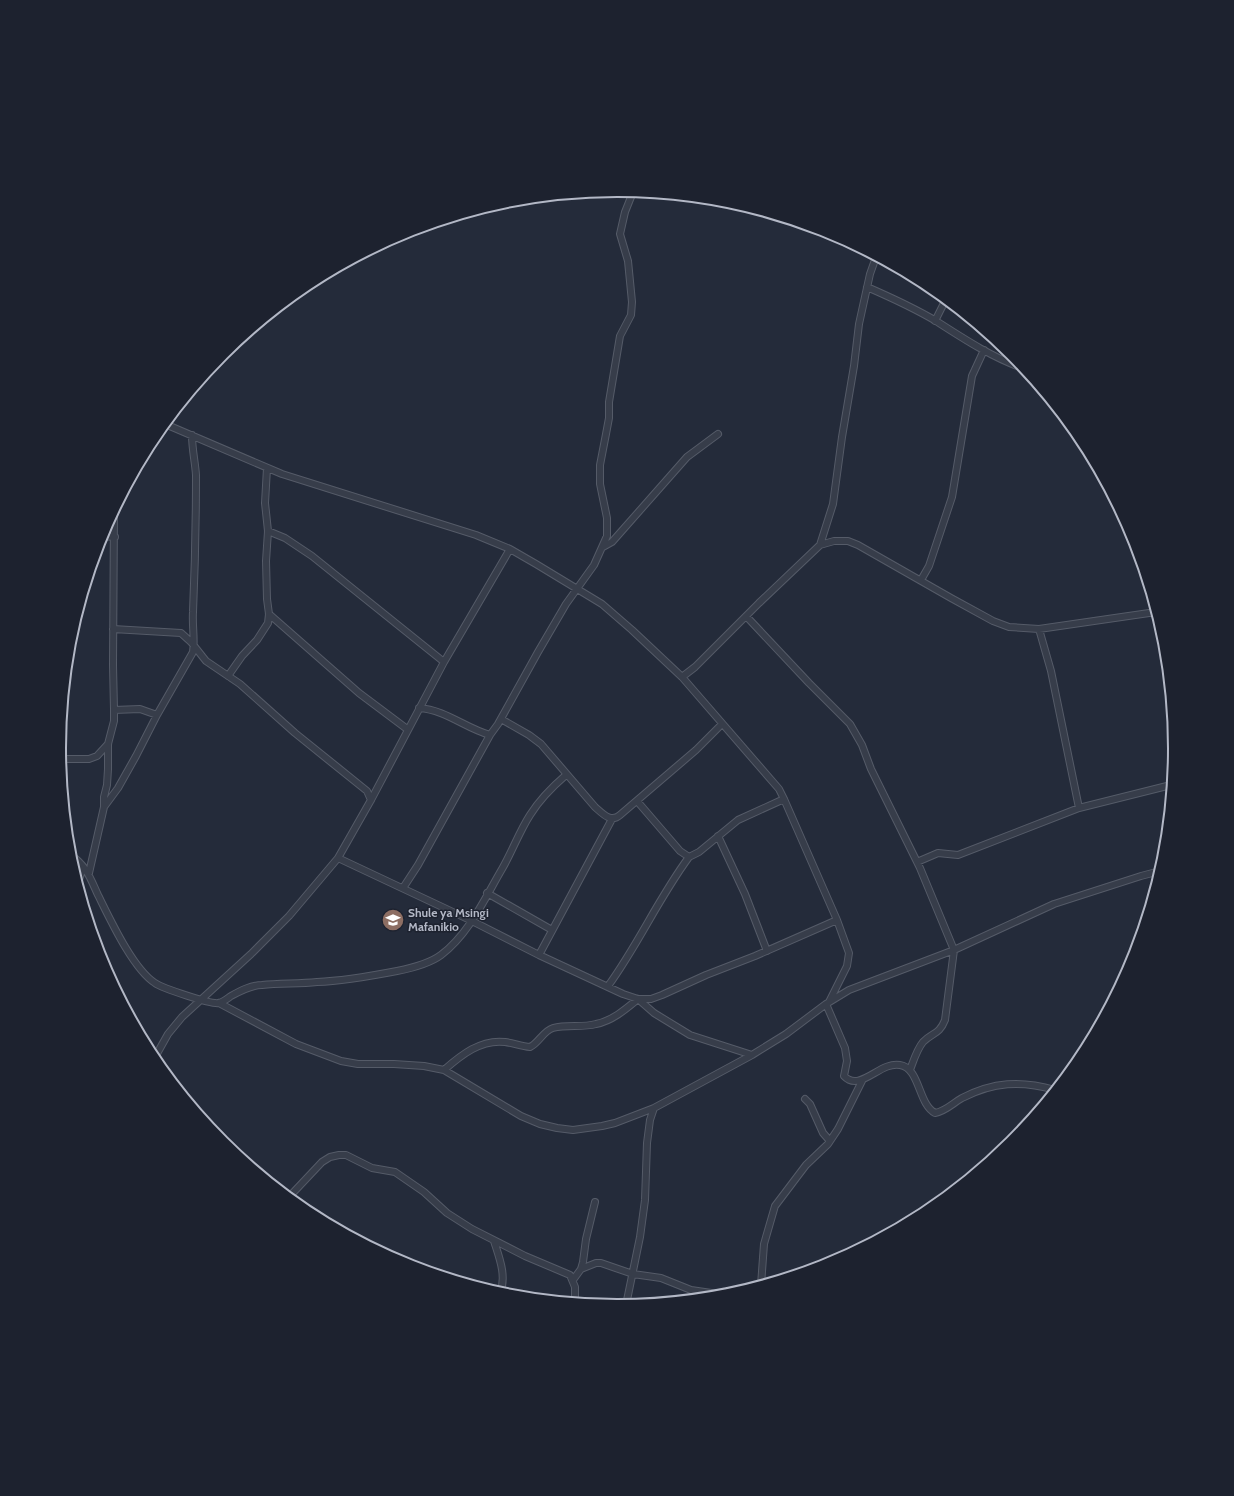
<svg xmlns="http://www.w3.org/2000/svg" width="1234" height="1496" viewBox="0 0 1234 1496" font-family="Cabin,sans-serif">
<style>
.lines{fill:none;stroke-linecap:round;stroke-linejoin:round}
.minor-casing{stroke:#555b68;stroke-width:8}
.minor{stroke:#373d4a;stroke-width:6}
.labels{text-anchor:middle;stroke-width:3;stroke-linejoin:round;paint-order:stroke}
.poi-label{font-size:12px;font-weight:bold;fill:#b3b8c6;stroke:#1d222f;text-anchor:start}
.rim{fill:none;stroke:#b3b8c6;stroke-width:2}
</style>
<rect width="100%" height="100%" fill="#242b3a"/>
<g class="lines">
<g class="minor-casing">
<path id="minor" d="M867,287C890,297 914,308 936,321C964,339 993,358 1025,369
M935,321L946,299
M165,424L282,474L476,535L510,549L536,564L602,604L632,630L682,677L779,789L784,799L837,920L849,953L847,966L829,1002
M268,531L285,538L312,556L444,662
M101,536L115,537
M820,545L833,504L842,437L854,366L859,324L870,274L876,257
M603,547L612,542L687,457L718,434
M921,580L929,566L952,497L972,376L984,350
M1155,612L1167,664
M269,614L359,693L407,729
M746,616L809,683L850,724L862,745L871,769L920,868L954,950L945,1020C939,1035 933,1032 923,1042C917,1049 913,1062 910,1070
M113,629L181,633L191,642L206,661L240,684L295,733L367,791L371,800
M1039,629L1051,671L1079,808
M228,676L242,656L257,640L268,623L269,614L267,599L266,561L268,531L265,503L267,468
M682,677L695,667L759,603L820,545L834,541H848L858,545L951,598L993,621L1009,627L1039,629L1156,612
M419,708C446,710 465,728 490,735
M114,710L140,709L157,715
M501,719L529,735L541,744L595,807C603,814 611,823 620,815L696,750L722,724
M60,759H89L97,756L108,744
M637,801L680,851L689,857L699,852L738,820L784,799
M104,807V797L107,785L108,769V744L114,721V710L113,665L114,511
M718,836L745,894L767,951
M70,855C86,864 91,880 98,895C110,919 133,969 155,983C162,988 212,1005 219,1003C223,1002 228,998 231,996C240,991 251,985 262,985C280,983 299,984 317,982C343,981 371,976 397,971C412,968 429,964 441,955C469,934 485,898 502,869C512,852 519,832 530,815C540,799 552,787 566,775
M338,858L472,921L539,955L623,994L638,999H651L662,995L706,975L755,956L837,920
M917,862L938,853L958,855L1079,808L1171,785
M89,873L104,807L118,788L136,756L157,715L193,652C195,641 192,624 193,612C195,566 196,521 196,475C195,461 192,449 192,435
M78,883L83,867
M403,888L418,865L490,735L498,724L538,652L566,604L594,565L607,536V518L600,484V465L606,434L609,418V402L620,336L631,315L632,302L628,261L620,234L625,212L633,192
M487,893L552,930
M539,955L612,819
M608,986C638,945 658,899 689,857
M219,1003L296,1044L341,1061L358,1064H394L424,1066L444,1070L521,1116L540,1124L557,1128L573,1130L602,1126L615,1123L654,1108
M826,1004L845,1048L847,1061L844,1076C860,1093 880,1061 900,1065C920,1068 918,1104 935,1113C946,1111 953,1103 962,1098C993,1082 1021,1080 1055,1090
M154,1059L168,1034L182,1017L251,954L289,916L338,858L371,800L444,662L510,549
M444,1070C461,1055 481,1039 505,1042C513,1043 521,1046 530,1047C539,1043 543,1031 553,1028C567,1024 582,1028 596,1024C612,1021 626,1009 638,999L654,1013L690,1035L752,1055
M805,1099L810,1104L823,1133L830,1141
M289,1197L322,1162L330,1157L339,1155H346L372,1168L395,1172L424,1192L447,1213L472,1229L525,1256L570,1275L575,1287V1302
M494,1241C499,1257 507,1276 500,1293
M581,1269L596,1263H601L633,1274L661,1278L691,1290L725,1295
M573,1280L581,1269L583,1262L586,1239L595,1202
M761,1285L764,1244L775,1206L806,1165L828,1144L838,1129L862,1081
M626,1305L640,1237L645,1200L647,1143L650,1120L654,1108L752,1055L786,1034L826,1004L849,990L954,950L1054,904L1141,876L1160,871"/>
</g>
<use href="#minor" class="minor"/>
</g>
<defs>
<g id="school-disc" transform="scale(1.15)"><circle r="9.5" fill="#8d6e63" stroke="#1d222f"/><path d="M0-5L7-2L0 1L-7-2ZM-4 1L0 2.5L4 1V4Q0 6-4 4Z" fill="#fff"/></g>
</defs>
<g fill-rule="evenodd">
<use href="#school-disc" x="393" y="920"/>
</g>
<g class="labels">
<g class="poi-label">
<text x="408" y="917">Shule ya Msingi<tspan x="408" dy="14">Mafanikio</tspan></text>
</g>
</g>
<path d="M0 0H1234V1496H0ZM66 748a551 551 0 1 1 1102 0a551 551 0 1 1-1102 0Z" fill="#1d222f" fill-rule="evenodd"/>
<path class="rim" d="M66 748a551 551 0 1 1 1102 0a551 551 0 1 1-1102 0Z"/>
</svg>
